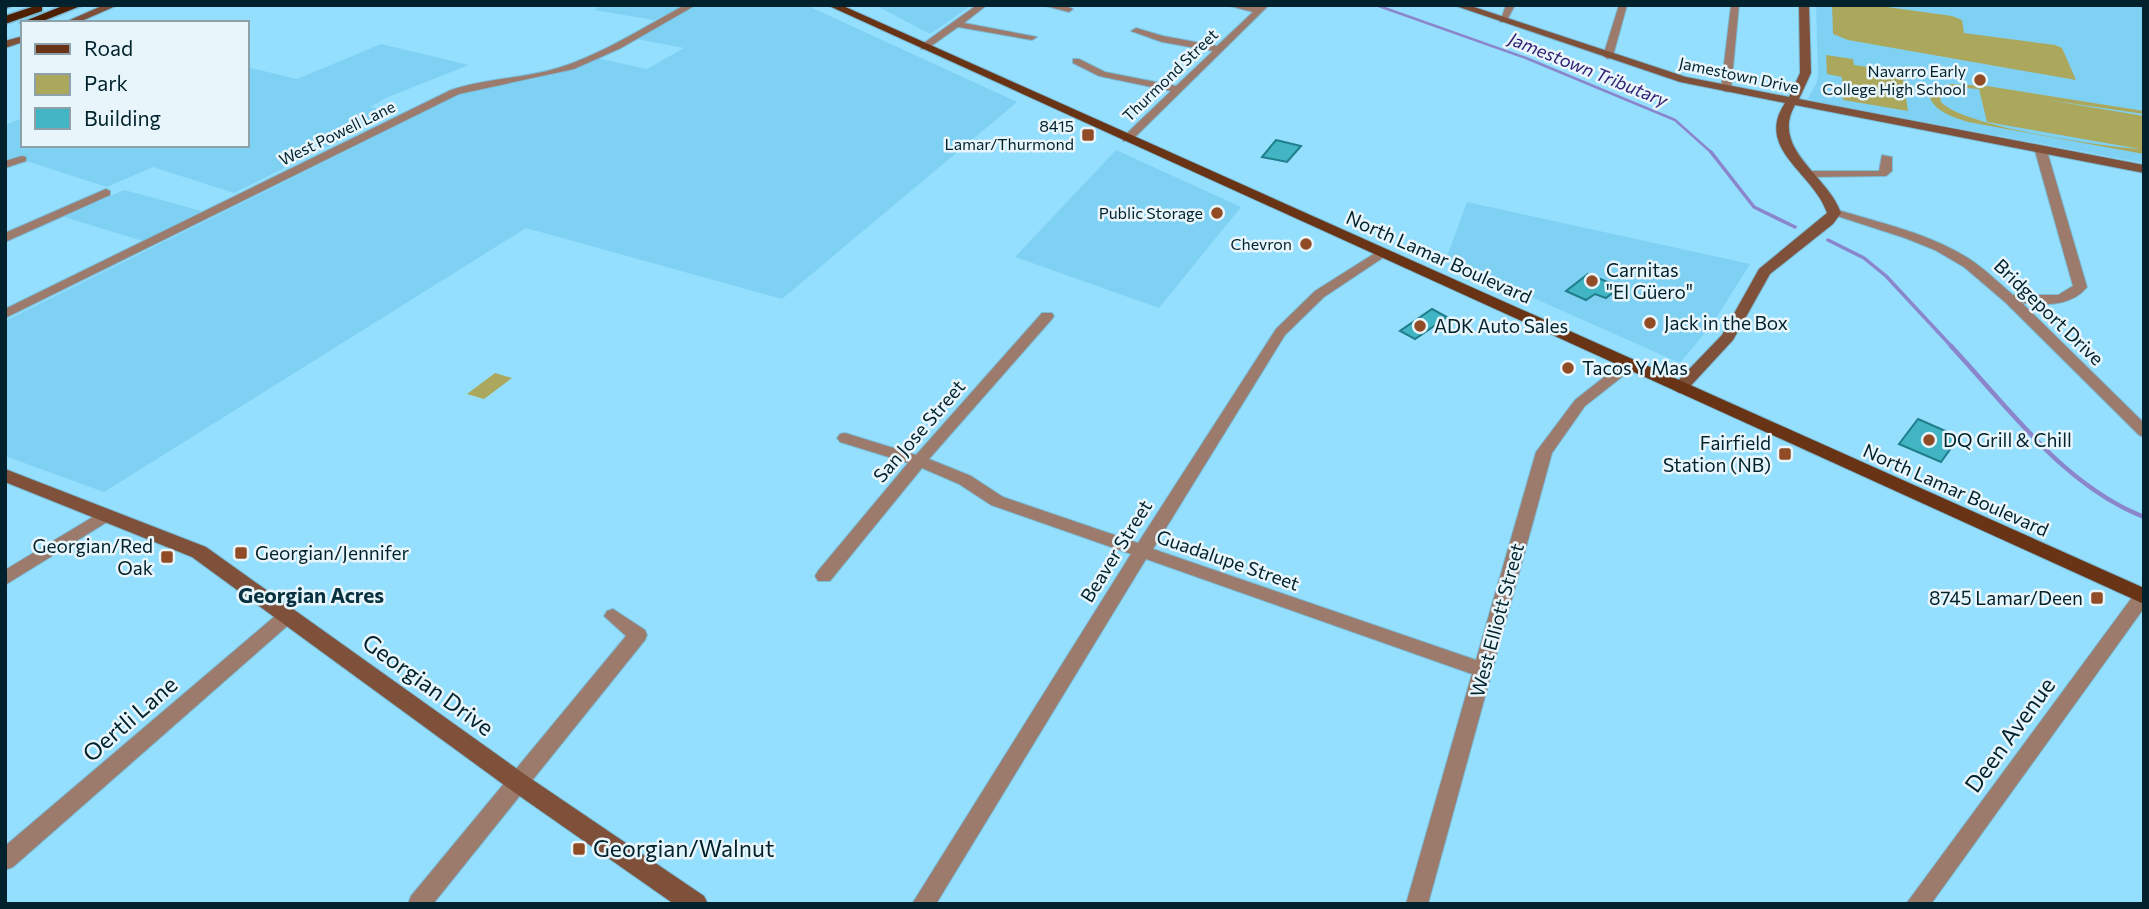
<svg xmlns="http://www.w3.org/2000/svg" width="2149" height="909" viewBox="0 0 2149 909" font-family="Commissioner,sans-serif">
<style>
.built{fill:#7fd1f4}
.green{fill:#aba85d;fill-rule:evenodd}
.lines{fill:none;stroke-linecap:round;stroke-linejoin:round}
.stream-far2{stroke:#8b85cc;stroke-width:2.5}
.stream-far1{stroke:#8b85cc;stroke-width:3.5}
.stream{stroke:#8b85cc;stroke-width:4.5}
.building{fill:#41b5c3;stroke:#1f7e8a;stroke-width:2}
.street-casing{stroke:#7abcd8;stroke-width:2}
.secondary-casing{stroke:#7abcd8;stroke-width:2}
.primary-casing{stroke:#7abcd8;stroke-width:2}
.highway-casing{stroke:#7abcd8;stroke-width:3}
.street{fill:#9c7b6c;fill-rule:evenodd}
.secondary{fill:#7f513b;fill-rule:evenodd}
.primary{fill:#693315;fill-rule:evenodd}
.highway{fill:#4e1e01;fill-rule:evenodd}
.poi-dot{fill:#914b25;stroke:#e8f6fc;stroke-width:2.5}
.labels{text-anchor:middle;stroke-width:5;stroke-linejoin:round;paint-order:stroke}
.far-poi-label{font-size:16px;fill:#01212c;stroke:#e8f6fc;text-anchor:end}
.far-street-label{font-size:16px;fill:#01212c;stroke:#e8f6fc}
.far-water-label{font-size:18px;font-style:italic;fill:#332073;stroke:#e8f6fc}
.street-label{font-size:19px;fill:#01212c;stroke:#e8f6fc}
.poi-label{font-size:19px;fill:#01212c;stroke:#e8f6fc;text-anchor:start}
.neighbourhood-label{font-size:21px;font-weight:bold;fill:#083140;stroke:#e8f6fc}
.near-street-label{font-size:23px;fill:#01212c;stroke:#e8f6fc}
.near-poi-label{font-size:23px;fill:#01212c;stroke:#e8f6fc;text-anchor:start}
</style>
<rect width="100%" height="100%" fill="#94defe"/>
<path class="built" d="M602,5H684L654,20L594,10Z
M698,5H806L1017,102L782,299L526,228L104,492L5,456V321L465,92L501,82L530,80L568,70L596,58L647,69L684,48L636,39Z
M875,5H972L930,34Z
M1816,5H2144V163L1813,101L1808,98L1816,84L1818,76Z
M381,44L469,65L388,97L370,107L390,112L375,123L234,193L153,167L107,187L14,157L5,160V125L23,118V145H247V67L297,79Z
M1116,150L1241,207L1159,308L1015,257Z
M124,190L202,211L143,241L64,217Z
M1467,202L1750,264L1713,323L1680,363L1446,259Z"/>
<path class="green" d="M1832,5H1873L1952,16L1962,20L1964,33L2055,45L2062,48L2076,80L1848,40L1833,34Z
M1826,55L1853,59L1854,65L1902,72L1908,111L1843,100L1842,77L1827,74Z
M1951,84L1987,86L2144,111V114L2048,100L2144,116V154L1968,122C1953,117 1932,111 1929,94L1939,87ZM1965,88L1979,89L1987,122L2140,149C2102,146 1964,127 1941,102L1940,96L1948,90Z
M495,373L512,378L484,399L467,394Z"/>
<g class="lines">
<path class="stream-far2" d="M1376,5L1526,58L1675,120L1712,153"/>
<path class="stream-far1" d="M1711,152L1754,207L1795,227
M1828,240L1864,258L1886,276L1953,348"/>
<path class="stream" d="M1951,346C2009,408 2063,485 2144,517"/>
</g>
<path class="building" d="M1276,140L1301,146L1287,162L1262,157Z
M1588,274L1620,287L1606,298L1595,294L1586,300L1566,291Z
M1432,309L1447,317L1415,339L1400,331Z
M1918,419L1959,437L1941,462L1899,444Z"/>
<g class="lines">
<g class="street-casing">
<path id="street" d="M685,5H696L621,48L574,69L459,94L5,318V309L451,90C486,78 523,79 558,68C603,54 644,27 685,5Z
M977,5H987L964,23L1037,37L1032,40L958,27L927,49H921V45Z
M1042,5H1063L1073,9L1069,12Z
M1226,5H1269L1131,141H1123V137L1171,91L1099,76L1073,63V59H1079L1105,72L1176,86L1213,51L1162,42L1131,31L1136,28L1163,36L1217,46L1253,12Z
M1506,5H1515L1506,22H1500Z
M1619,5H1627L1613,56L1608,59L1603,56Z
M1731,5H1739L1731,89L1726,92L1721,89Z
M2041,148L2047,151L2087,287C2071,307 2045,305 2022,303L2144,423V437L2139,435L2005,302L1964,267L1935,250L1905,238L1828,213L1834,209L1838,210C1884,224 1931,234 1971,260C1986,270 2000,284 2013,295H2058L2073,286L2035,151Z
M1882,155L1892,157V171L1886,176L1810,177L1804,174L1810,171H1879Z
M22,156L26,157V161L5,168V161Z
M106,189L110,191V195L5,242V233Z
M1380,250L1386,254L1384,257L1324,297L1285,335L1153,549L1476,660L1536,452L1575,400L1622,363H1632L1634,366L1632,369L1585,406L1552,453L1428,904H1406L1472,674L1146,559L936,904H912L1131,554L991,505L959,484L922,468L830,581H818L815,576L818,571L908,463L840,442L837,438L840,434L845,433L916,455L1042,313H1052L1054,316L1052,319L929,459L971,476L1003,497L1138,543L1276,329L1315,291Z
M106,509L112,511L114,515L112,519L5,585V570Z
M2142,590L2144,608L1931,904H1906L2136,592Z
M287,609L293,611L296,616L293,621L13,867L5,870V846L281,611Z
M613,609L645,630L647,635L645,640L433,904H408L411,896L626,636L604,616L607,611Z"/>
</g>
<g class="secondary-casing">
<path id="secondary" d="M5,5H14L5,9Z
M104,5H118L77,23H63Z
M1453,5H1468L1686,77L1789,97L1800,73L1799,5H1809L1811,73L1799,99L2144,165V173L1795,105C1770,149 1828,175 1841,213L1833,224L1770,274L1733,340L1685,392L1679,393L1671,388L1722,335L1759,269L1827,213C1814,173 1754,149 1785,103L1680,82Z
M23,36V42L5,48V41Z
M5,469L206,547L527,776L704,896L708,904H674L511,790L192,557L5,482Z"/>
</g>
<g class="primary-casing">
<path id="primary" d="M827,5H841L2144,588V604Z"/>
</g>
<g class="highway-casing">
<path id="highway" d="M38,5L42,7V11L5,24V16Z
M65,5H83L38,23H23V26L20,23Z"/>
</g>
<use href="#street" class="street"/>
<use href="#secondary" class="secondary"/>
<use href="#primary" class="primary"/>
<use href="#highway" class="highway"/>
</g>
<g class="poi-dot">
<circle cx="1980" cy="80" r="7"/>
<rect x="1081" y="128" width="14" height="14" rx="3.5"/>
<circle cx="1217" cy="213" r="7"/>
<circle cx="1306" cy="244" r="7"/>
<circle cx="1592" cy="281" r="7"/>
<circle cx="1650" cy="323" r="7"/>
<circle cx="1420" cy="326" r="7"/>
<circle cx="1568" cy="368" r="7"/>
<circle cx="1929" cy="440" r="7"/>
<rect x="1778" y="447" width="14" height="14" rx="3.5"/>
<rect x="234" y="546" width="14" height="14" rx="3.5"/>
<rect x="160" y="550" width="14" height="14" rx="3.5"/>
<rect x="2090" y="591" width="14" height="14" rx="3.5"/>
<rect x="572" y="842" width="14" height="14" rx="3.5"/>
</g>
<g class="labels">
<g class="far-poi-label">
<text x="1966" y="77">Navarro Early<tspan x="1966" dy="18">College High School</tspan></text>
<text x="1074" y="132">8415<tspan x="1074" dy="18">Lamar/Thurmond</tspan></text>
<text x="1203" y="219">Public Storage</text>
<text x="1292" y="250">Chevron</text>
</g>
<g class="far-street-label">
<text transform="translate(1170 75) rotate(-44)" y="6">Thurmond Street</text>
<text transform="translate(1739 75) rotate(12)" y="6">Jamestown Drive</text>
<text transform="translate(337 133) rotate(-26)" y="6">West Powell Lane</text>
</g>
<g class="far-water-label">
<text transform="translate(1588 70) rotate(22)" y="6">Jamestown Tributary</text>
</g>
<g class="street-label">
<text transform="translate(1439 257) rotate(24)" y="7">North Lamar Boulevard</text>
<text transform="translate(2049 312) rotate(44)" y="7">Bridgeport Drive</text>
<text transform="translate(919 431) rotate(-49)" y="7">San Jose Street</text>
<text transform="translate(1956 490) rotate(24)" y="7">North Lamar Boulevard</text>
<text transform="translate(1116 551) rotate(-58)" y="7">Beaver Street</text>
<text transform="translate(1228 560) rotate(19)" y="7">Guadalupe Street</text>
<text transform="translate(1497 620) rotate(-75)" y="7">West Elliott Street</text>
</g>
<g class="poi-label">
<text x="1606" y="277">Carnitas<tspan x="1606" dy="22">"El Güero"</tspan></text>
<text x="1664" y="330">Jack in the Box</text>
<text x="1434" y="333">ADK Auto Sales</text>
<text x="1582" y="375">Tacos Y Mas</text>
<text x="1943" y="447">DQ Grill &amp; Chill</text>
<text x="1771" y="450" text-anchor="end">Fairfield<tspan x="1771" dy="22">Station (NB)</tspan></text>
<text x="153" y="553" text-anchor="end">Georgian/Red<tspan x="153" dy="22">Oak</tspan></text>
<text x="255" y="560">Georgian/Jennifer</text>
<text x="2083" y="605" text-anchor="end">8745 Lamar/Deen</text>
</g>
<g class="neighbourhood-label">
<text x="311" y="603">Georgian Acres</text>
</g>
<g class="near-street-label">
<text transform="translate(428 685) rotate(36)" y="8">Georgian Drive</text>
<text transform="translate(130 719) rotate(-41)" y="8">Oertli Lane</text>
<text transform="translate(2010 735) rotate(-54)" y="8">Deen Avenue</text>
</g>
<g class="near-poi-label">
<text x="593" y="857">Georgian/Walnut</text>
</g>
</g>
<rect width="2149" height="909" fill="none" stroke="#01212c" stroke-width="14"/>
<rect x="21" y="21" width="228" height="126" fill="#e8f6fc" stroke="#8ca1a9" stroke-width="2"/>
<rect x="35" y="44" width="35" height="10" fill="#693315" stroke="#8ca1a9" stroke-width="2"/>
<text x="84" y="56" font-size="21" fill="#01212c">Road</text>
<rect x="35" y="74" width="35" height="21" fill="#aba85d" stroke="#8ca1a9" stroke-width="2"/>
<text x="84" y="91" font-size="21" fill="#01212c">Park</text>
<rect x="35" y="108" width="35" height="21" fill="#41b5c3" stroke="#8ca1a9" stroke-width="2"/>
<text x="84" y="126" font-size="21" fill="#01212c">Building</text>
</svg>
